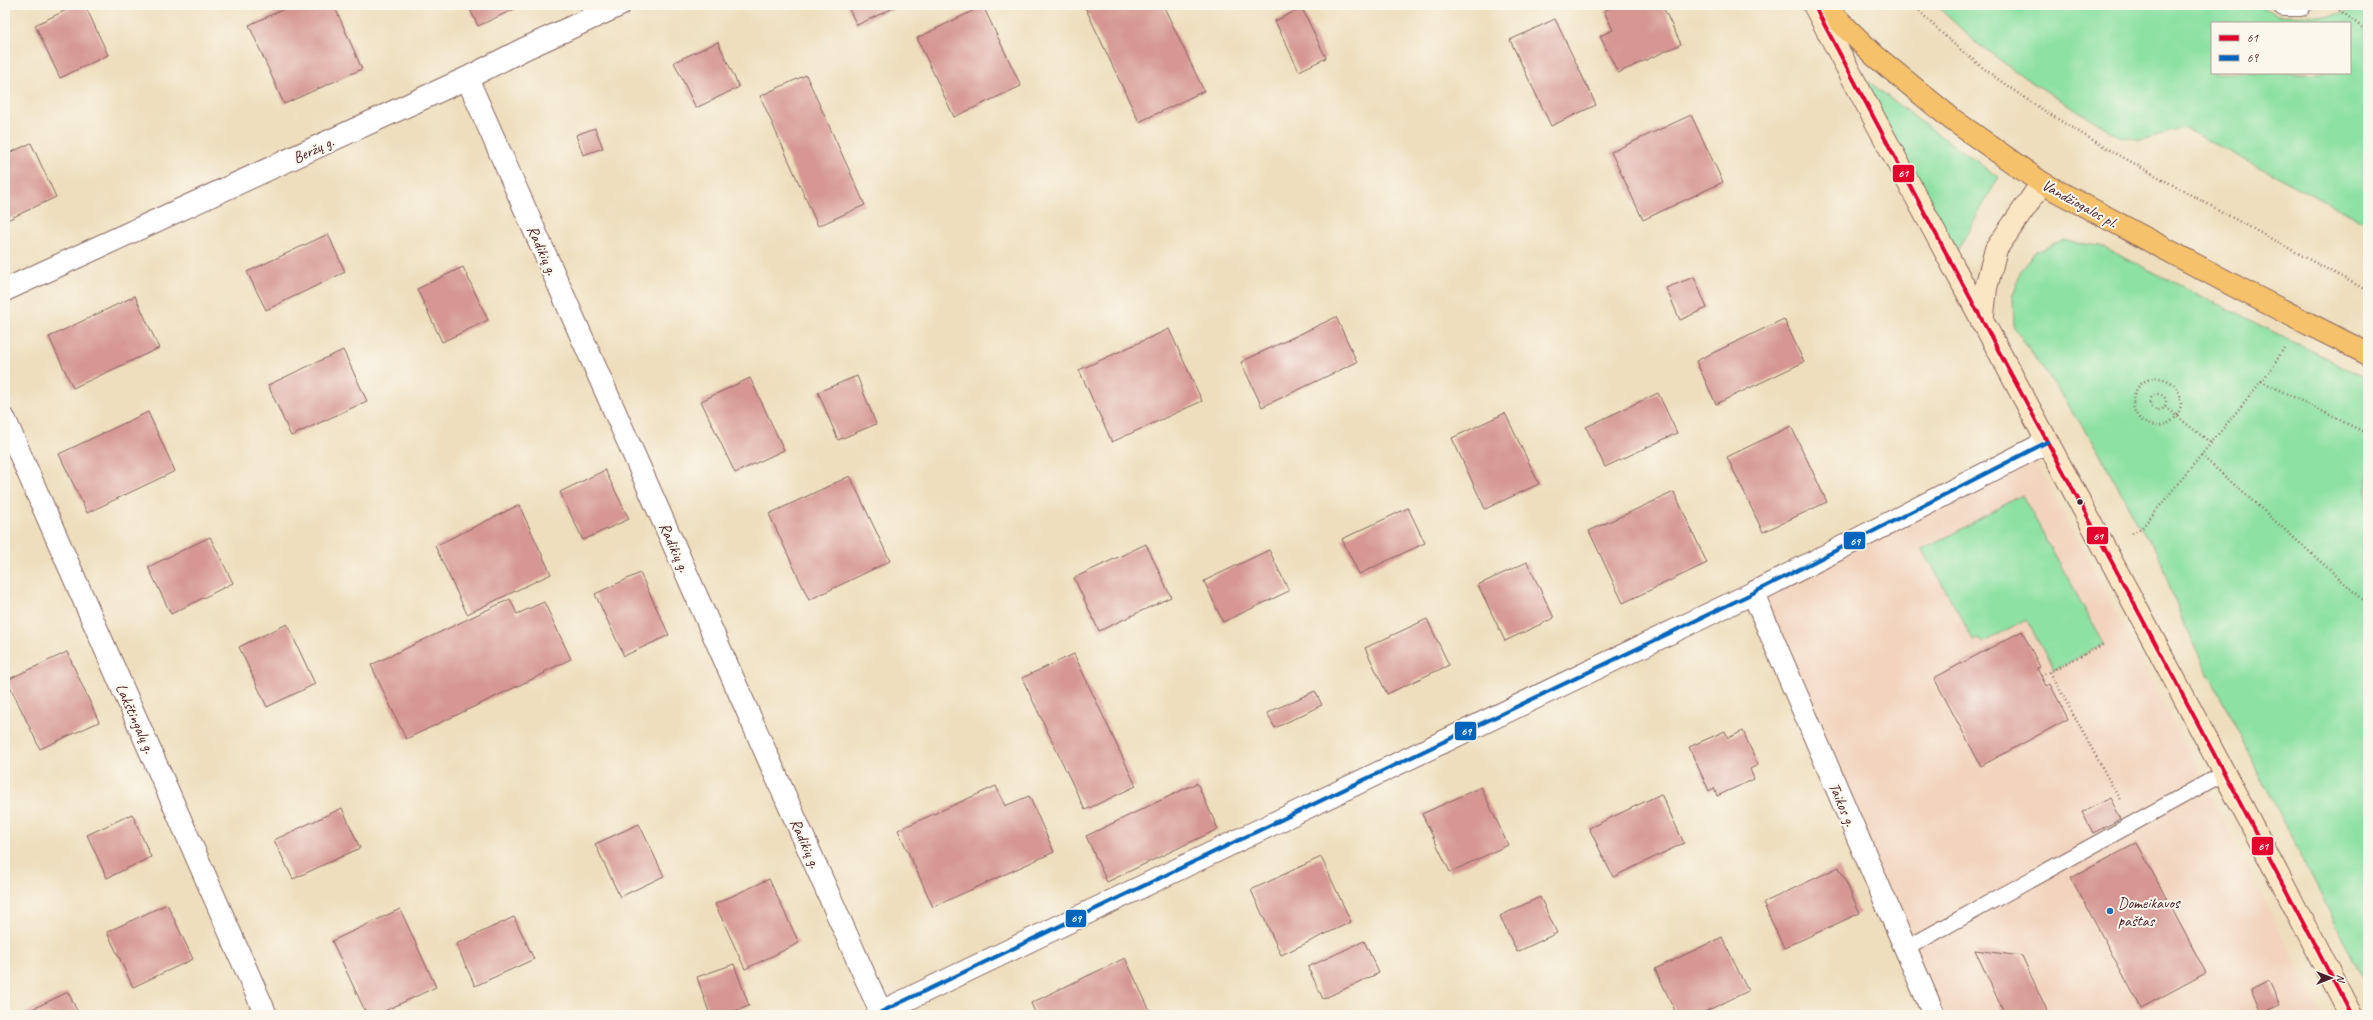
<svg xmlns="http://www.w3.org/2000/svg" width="2373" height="1020" viewBox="0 0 2373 1020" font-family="Caveat,sans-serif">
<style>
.built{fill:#f2d4be}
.green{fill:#8de1a3;stroke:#6c8067;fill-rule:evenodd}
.building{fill:#d69792}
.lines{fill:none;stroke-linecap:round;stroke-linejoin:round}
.service-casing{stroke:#83625e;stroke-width:17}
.minor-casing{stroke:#83625e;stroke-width:24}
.secondary-casing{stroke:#83625e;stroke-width:24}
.primary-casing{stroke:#83625e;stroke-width:24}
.path{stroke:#83625e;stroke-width:2.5;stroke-dasharray:1 3;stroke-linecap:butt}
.service{stroke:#fff;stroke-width:15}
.minor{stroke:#fff;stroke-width:22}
.secondary{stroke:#fbe6c4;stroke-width:22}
.primary{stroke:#f5c16b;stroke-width:22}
.bus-1-casing{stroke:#fbf7ec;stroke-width:7}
.bus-2-casing{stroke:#fbf7ec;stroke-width:7}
.bus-1{stroke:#e4002b;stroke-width:4}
.bus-2{stroke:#0065bd;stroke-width:4}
.bus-dot{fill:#4a1f2b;stroke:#fbf7ec;stroke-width:1.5}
.poi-dot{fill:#1f6fb2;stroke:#fbf7ec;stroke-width:1.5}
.labels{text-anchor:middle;stroke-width:4;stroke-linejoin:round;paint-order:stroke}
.street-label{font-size:16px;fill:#4a1f2b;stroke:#fbf7ec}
.poi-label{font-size:16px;fill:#4a1f2b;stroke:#fbf7ec;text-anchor:start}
.line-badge{stroke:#fbf7ec;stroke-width:1.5}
.badge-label{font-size:11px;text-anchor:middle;font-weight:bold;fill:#fff}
</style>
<rect width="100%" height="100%" fill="#fbf7ec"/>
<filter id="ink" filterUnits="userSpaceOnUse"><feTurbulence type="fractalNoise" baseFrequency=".025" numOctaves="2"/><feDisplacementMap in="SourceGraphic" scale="8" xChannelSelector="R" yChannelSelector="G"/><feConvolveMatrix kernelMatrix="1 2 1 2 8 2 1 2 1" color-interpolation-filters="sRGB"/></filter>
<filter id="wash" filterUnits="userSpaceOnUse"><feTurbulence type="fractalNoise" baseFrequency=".012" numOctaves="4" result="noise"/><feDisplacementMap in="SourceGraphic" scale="16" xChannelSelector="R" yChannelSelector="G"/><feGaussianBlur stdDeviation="0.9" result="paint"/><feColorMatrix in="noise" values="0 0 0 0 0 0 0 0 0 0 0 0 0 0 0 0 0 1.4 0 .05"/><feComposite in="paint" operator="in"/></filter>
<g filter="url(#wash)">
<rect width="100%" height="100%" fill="#eedebd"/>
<path class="built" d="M2031,451L2190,754L2322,1015H1934L1753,593Z"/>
<path class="green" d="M1936,5H2258L2277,15L2330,16L2368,6V224L2184,128L2141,140L2119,136L2025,78L1974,41ZM2212,23H2350V73H2212Z
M1860,75L1918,120L1999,177L1957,251Z
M2062,241L2101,246L2368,379V988L2184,625L2157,552L2135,519L2096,446L2014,327L2013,296L2020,272L2034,253Z
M2022,495L2104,644L2054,670L2026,619L1983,643L1980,638L1974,641L1923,550Z"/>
<g id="blocks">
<path class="building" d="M77,5H85L108,55L60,78L35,25Z
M293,5H334L362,69L284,104L249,25Z
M468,5H523L478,26Z
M847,5H900L857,25Z
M1084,5H1163L1204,91L1139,122Z
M1616,5H1662L1681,44L1618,73L1600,36L1613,30L1604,11Z
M983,6L1021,86L954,117L917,38Z
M1302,8L1326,58L1299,71L1275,21Z
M1555,19L1596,105L1551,126L1510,40Z
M718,42L739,87L696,108L674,62Z
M806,75L865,205L818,226L760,96Z
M1691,115L1723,182L1643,220L1611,152Z
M595,128L603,148L583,155L576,135Z
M31,143L56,197L5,221V155Z
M328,234L345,272L266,310L247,272Z
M463,267L488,320L442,342L417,289Z
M1694,277L1707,308L1680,320L1666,288Z
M135,296L159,348L73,388L49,337Z
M1336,317L1357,362L1262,407L1241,362Z
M1784,319L1804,362L1716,404L1696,361Z
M1169,329L1202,401L1112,442L1079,370Z
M343,350L367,401L291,436L268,385Z
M857,376L876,424L838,440L818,392Z
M750,378L784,450L735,473L701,401Z
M1658,393L1677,433L1605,467L1586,427Z
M148,412L175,471L87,513L59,454Z
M1505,413L1539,484L1485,509L1452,438Z
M1791,426L1827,502L1763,532L1727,457Z
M605,470L629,519L583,540L560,492Z
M850,476L890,561L809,600L769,514Z
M1674,492L1707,563L1623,603L1589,531Z
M519,505L551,574L467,614L435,546Z
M1408,508L1425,543L1359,574L1342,539Z
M210,537L233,583L171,614L148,567Z
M1146,544L1171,597L1099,631L1074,578Z
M1269,550L1289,591L1223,622L1204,581Z
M1527,562L1554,618L1505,641L1478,585Z
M640,573L669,635L624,656L595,594Z
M510,599L517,614L544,602L571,659L544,672L545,673L406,739L371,665Z
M1427,619L1449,665L1387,694L1365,648Z
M287,624L315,684L267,707L239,647Z
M2022,631L2040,667L2037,668L2046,686L2050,684L2068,719L1981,766L1934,678Z
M67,652L99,722L40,749L7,680Z
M1074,654L1136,786L1085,810L1022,678Z
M1315,691L1322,705L1275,728L1267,713Z
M1725,731L1728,738L1743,731L1758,765L1750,769L1754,779L1717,796L1714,788L1709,791L1689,747Z
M1197,783L1218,829L1107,882L1086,836Z
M996,786L1005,806L1029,796L1054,852L933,907L898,830Z
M1481,787L1508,845L1450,872L1422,814Z
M1661,794L1684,843L1613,877L1589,828Z
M2110,798L2121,819L2093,833L2082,812Z
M342,808L360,848L293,879L274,840Z
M132,814L151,857L107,878L87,835Z
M639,824L664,876L620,897L595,844Z
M2137,843L2206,973L2141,1008L2071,878Z
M1321,857L1351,922L1281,955L1251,890Z
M1839,867L1860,913L1784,948L1763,903Z
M769,879L799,943L745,969L715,904Z
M1540,897L1557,933L1517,952L1500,916Z
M167,904L193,959L133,987L107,932Z
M400,909L436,987L376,1015H367L332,941Z
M514,917L534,959L475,986L456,944Z
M1722,937L1748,991L1698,1015H1677L1655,969Z
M1364,941L1379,973L1323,999L1308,967Z
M1975,950L2022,956L2049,1015H2005Z
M1125,958L1152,1015H1036L1031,1003Z
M734,964L749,1006L723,1015H710L697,977Z
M2269,981L2280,1005L2261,1014L2251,990Z
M68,992L79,1015H20Z"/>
</g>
</g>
<g filter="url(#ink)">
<use href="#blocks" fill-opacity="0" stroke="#83625e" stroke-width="1"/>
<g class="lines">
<g class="service-casing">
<path id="service" d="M1905,949L2226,772"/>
</g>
<g class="minor-casing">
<path id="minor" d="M2284,5H2300
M467,78L882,1015
M5,290L467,78L524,49L620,5
M5,420L266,1015
M1753,593L1934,1015
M881,1012L1753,593L2047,442"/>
</g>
<g class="secondary-casing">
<path id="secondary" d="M1814,5C1992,342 2176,676 2351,1015
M1982,323L1986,288L1996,249L2042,183"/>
</g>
<g class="primary-casing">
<path id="primary" d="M1823,5L1875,56L1953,120L2042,183L2242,290L2368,354"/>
</g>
<path class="path" d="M1914,5C1984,82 2081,134 2171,184C2237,220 2302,256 2368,291
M2333,5L2368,32
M2133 402a24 24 0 1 1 48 0a24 24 0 1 1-48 0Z
M2261,381L2368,434
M2150 402a8 8 0 1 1 16 0a8 8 0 1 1-16 0Z
M2165,407L2211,443
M2201,455L2368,604
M2132,533L2141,529L2273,367L2285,346
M2050,672L2120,800
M2041,676L2104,644"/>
<use href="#service" class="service"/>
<use href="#minor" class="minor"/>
<use href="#secondary" class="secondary"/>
<use href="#primary" class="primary"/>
<g class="bus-1-casing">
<path id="bus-1" d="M1814,5C1992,342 2176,676 2351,1015"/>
</g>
<g class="bus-2-casing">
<path id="bus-2" d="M881,1012L1753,593L2047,442"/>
</g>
<use href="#bus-1" class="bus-1"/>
<use href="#bus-2" class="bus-2"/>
</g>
</g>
<circle class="bus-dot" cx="2080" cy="502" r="3.5"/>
<circle class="poi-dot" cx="2110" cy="911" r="4"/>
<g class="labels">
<g class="street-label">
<text transform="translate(313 149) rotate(-25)" y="6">Beržų g.</text>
<text transform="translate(2080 203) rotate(29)" y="6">Vandžiogalos pl.</text>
<text transform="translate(543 250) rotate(66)" y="6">Radikių g.</text>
<text transform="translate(675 547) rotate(66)" y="6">Radikių g.</text>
<text transform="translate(136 718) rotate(66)" y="6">Lakštingalų g.</text>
<text transform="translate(1843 804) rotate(67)" y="6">Taikos g.</text>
<text transform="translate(806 843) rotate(66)" y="6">Radikių g.</text>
</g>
<g class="poi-label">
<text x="2118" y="908">Domeikavos<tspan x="2118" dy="18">paštas</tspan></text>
</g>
</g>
<g class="line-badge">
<rect x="1892" y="164" width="23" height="19" rx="4" fill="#e4002b"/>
<rect x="2086" y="526" width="23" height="19" rx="4" fill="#e4002b"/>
<rect x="1843" y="531" width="23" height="19" rx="4" fill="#0065bd"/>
<rect x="1454" y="721" width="23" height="20" rx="4" fill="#0065bd"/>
<rect x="2251" y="836" width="23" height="20" rx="4" fill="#e4002b"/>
<rect x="1065" y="909" width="22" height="19" rx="4" fill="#0065bd"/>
</g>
<g class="badge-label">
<text x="1903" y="177">61</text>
<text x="2098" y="540">61</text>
<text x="1855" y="545">69</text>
<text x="1466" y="735">69</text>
<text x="2263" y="850">61</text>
<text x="1076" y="922">69</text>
</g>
<rect width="2373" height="1020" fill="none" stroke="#fbf7ec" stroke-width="20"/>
<rect x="2211" y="22" width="140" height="52" fill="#fbf7ec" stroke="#b4a19f"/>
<rect x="2219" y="35" width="20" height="6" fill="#e4002b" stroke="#b4a19f"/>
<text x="2247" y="42" font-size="12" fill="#4a1f2b">61</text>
<rect x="2219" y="55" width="20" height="6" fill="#0065bd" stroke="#b4a19f"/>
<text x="2247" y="62" font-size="12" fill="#4a1f2b">69</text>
<g transform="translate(2331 978) rotate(90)" stroke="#fbf7ec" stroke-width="3" paint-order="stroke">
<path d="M0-3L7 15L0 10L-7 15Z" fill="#4a1f2b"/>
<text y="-6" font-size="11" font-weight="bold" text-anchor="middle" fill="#4a1f2b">N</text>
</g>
</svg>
